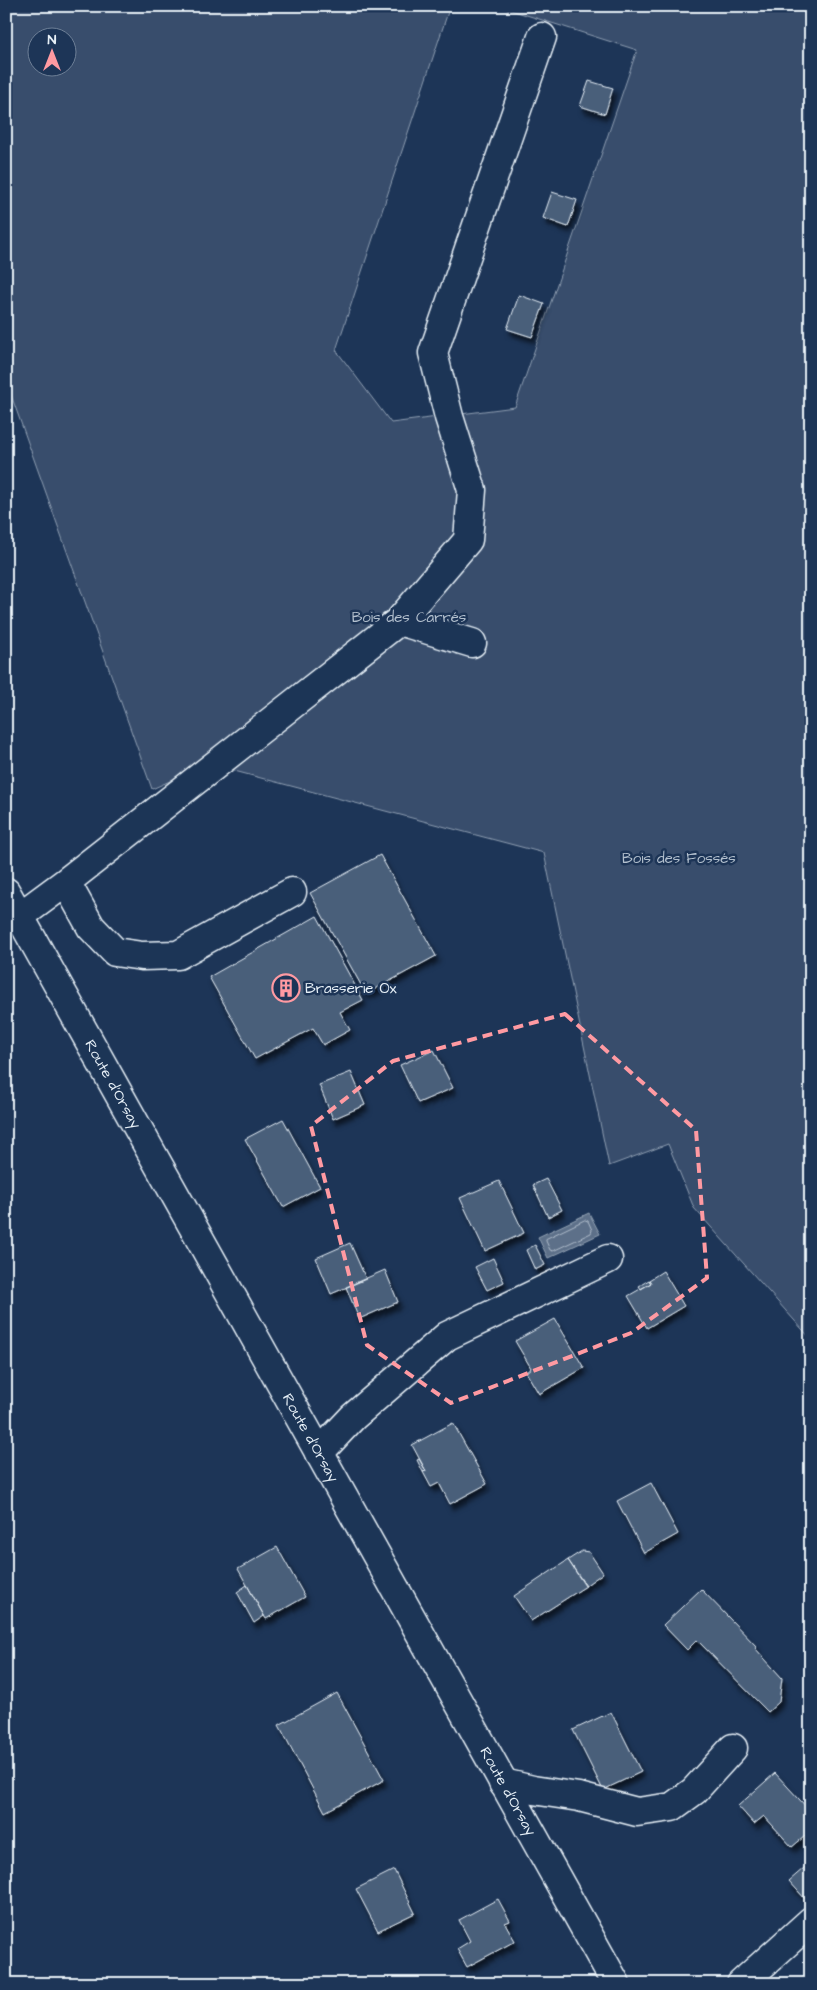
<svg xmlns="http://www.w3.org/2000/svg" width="817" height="1990" viewBox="0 0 817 1990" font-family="'Architects Daughter',sans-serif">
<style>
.green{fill:#374d6c;stroke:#909fb2;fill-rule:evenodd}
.water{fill:#5d7089;stroke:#95a4b5}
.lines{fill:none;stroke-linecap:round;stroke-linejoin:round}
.shore{stroke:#b0bdcc;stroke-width:1}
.building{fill:#495e7a;stroke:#e8f1f8;filter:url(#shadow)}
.minor-casing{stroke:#e8f1f8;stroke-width:31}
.major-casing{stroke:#e8f1f8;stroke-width:31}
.minor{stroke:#1d3557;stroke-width:28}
.major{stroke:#1d3557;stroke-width:28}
.marked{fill:none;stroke:#ff9aa2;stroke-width:4;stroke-dasharray:10 6;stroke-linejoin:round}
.labels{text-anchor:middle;stroke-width:5;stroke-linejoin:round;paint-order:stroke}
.park-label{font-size:15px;fill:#b3c0ce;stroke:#1d3557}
.poi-label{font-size:15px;fill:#e8f1f8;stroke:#1d3557;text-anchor:start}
.street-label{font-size:15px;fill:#e8f1f8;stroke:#1d3557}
</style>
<defs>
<filter id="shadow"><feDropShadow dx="3" dy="5.5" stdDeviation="2.5" flood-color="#0009"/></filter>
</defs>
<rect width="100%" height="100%" fill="#1d3557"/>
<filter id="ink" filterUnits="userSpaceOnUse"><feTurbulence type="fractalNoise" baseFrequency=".02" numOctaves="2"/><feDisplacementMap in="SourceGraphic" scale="10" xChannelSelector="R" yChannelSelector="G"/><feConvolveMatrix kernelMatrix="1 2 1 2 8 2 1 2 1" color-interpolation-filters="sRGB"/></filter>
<g filter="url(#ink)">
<path class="green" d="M6,6H450L336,350L391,423L515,407L637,50L498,6H811V1339L694,1208L668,1144L609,1166L544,853L208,764L152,789L6,381ZM38,38H68V68H38Z"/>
<path class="water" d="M589,1213L600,1234L548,1258L538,1237Z"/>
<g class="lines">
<path class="shore" d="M585,1220L588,1221L592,1230L591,1233L553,1251L550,1250L546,1241V1239Z"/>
</g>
<path class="building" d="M589,81L613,88L605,114L580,106Z
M552,192L577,200L568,227L543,218Z
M519,295L544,304L532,337L507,329Z
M380,855L436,956L366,994L310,893Z
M317,916L363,1000L340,1012L350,1030L323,1045L313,1028L255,1059L209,977Z
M434,1050L453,1088L418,1103L400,1065Z
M351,1072L365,1105L333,1119L319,1085Z
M283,1119L320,1187L283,1207L245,1139Z
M546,1179L562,1210L548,1217L533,1185Z
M499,1181L524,1233L485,1251L460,1198Z
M350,1243L366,1279L331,1294L316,1258Z
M535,1245L545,1265L535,1270L526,1250Z
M493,1258L504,1282L487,1290L475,1267Z
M385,1270L398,1302L359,1319L346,1287Z
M663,1271L684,1306L647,1328L628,1296L651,1283L649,1280Z
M649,1280L651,1283L641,1289L639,1286Z
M555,1319L584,1368L539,1394L526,1372L531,1368L515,1341Z
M453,1423L487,1484L450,1504L439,1483L431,1487L423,1472L426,1471L412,1445Z
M419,1459L426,1471L423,1472L417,1460Z
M651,1483L678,1534L644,1553L617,1501Z
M277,1547L305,1597L266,1619L238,1569Z
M582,1551L589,1552L603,1573L585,1586L568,1560Z
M568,1560L586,1586L531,1621L514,1596Z
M247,1585L264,1616L254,1623L237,1592Z
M701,1589L757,1647L755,1648L782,1678L779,1702L768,1712L697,1640L687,1650L663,1625Z
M337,1693L384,1780L325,1812L279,1725Z
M611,1712L641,1772L603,1790L573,1730Z
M775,1773L811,1812V1831L792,1847L764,1816L754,1824L738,1806Z
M811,1862V1896L806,1900L789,1881Z
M394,1870L415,1913L378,1931L356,1889Z
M498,1899L510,1921L505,1923L515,1941L467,1967L457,1949L470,1941L459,1920Z"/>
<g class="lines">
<g class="minor-casing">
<path id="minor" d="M399,621L472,643
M66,882L91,927L115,952L142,956L178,955L292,892
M20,916L66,882L399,621L468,540L472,490L449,417L433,353L542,37
M319,1453L353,1417L447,1336L608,1259
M503,1783L533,1790L579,1797L637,1812L672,1807L694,1791L733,1748
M741,1984L811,1921"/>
</g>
<g class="major-casing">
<g id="major">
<path id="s1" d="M6,892L616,1984"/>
</g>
</g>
<use href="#minor" class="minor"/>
<use href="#major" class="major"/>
</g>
</g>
<path class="marked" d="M565,1014L696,1130L707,1278L631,1333L451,1403L367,1345L311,1126L393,1061Z"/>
<defs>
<g id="building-ring" transform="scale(1.4375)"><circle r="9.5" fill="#1d3557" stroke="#ff9aa2" stroke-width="1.5"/><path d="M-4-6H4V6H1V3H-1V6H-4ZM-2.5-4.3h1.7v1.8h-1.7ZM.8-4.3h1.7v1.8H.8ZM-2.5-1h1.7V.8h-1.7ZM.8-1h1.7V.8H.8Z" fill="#ff9aa2"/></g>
</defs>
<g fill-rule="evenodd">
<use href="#building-ring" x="286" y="988"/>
</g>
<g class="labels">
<g class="park-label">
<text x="409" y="622">Bois des Carrés</text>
<text x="679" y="863">Bois des Fossés</text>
</g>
<g class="poi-label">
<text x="305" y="993">Brasserie Ox</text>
</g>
<g class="street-label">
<text dy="5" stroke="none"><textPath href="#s1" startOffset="220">Route d'Orsay</textPath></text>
<text dy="5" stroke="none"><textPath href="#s1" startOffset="625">Route d'Orsay</textPath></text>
<text dy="5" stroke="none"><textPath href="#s1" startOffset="1030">Route d'Orsay</textPath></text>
</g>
</g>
<rect width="817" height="1990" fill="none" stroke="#1d3557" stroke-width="25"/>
<rect x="12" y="12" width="792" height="1965" fill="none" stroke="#e8f1f8" stroke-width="2" filter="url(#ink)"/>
<g transform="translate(52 52)"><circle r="24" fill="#1d3557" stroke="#6e8097"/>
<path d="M0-4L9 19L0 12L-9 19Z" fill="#ff9aa2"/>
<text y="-8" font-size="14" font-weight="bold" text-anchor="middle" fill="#e8f1f8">N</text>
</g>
</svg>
